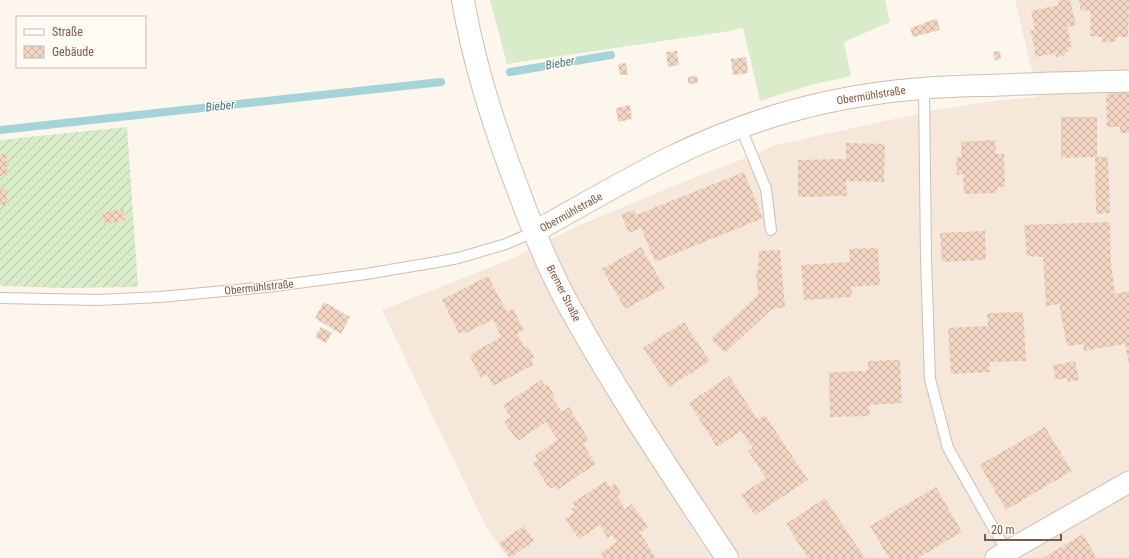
<svg xmlns="http://www.w3.org/2000/svg" width="1129" height="558" viewBox="0 0 1129 558" font-family="'Roboto Condensed',sans-serif">
<style>
.residential{fill:#f5e8da}
.grass{fill:#d8ecc9}
.garden{fill:url(#garden-furrows)}
.lines{fill:none;stroke-linecap:round;stroke-linejoin:round}
.stream{stroke:#a5d3da;stroke-width:8}
.building{fill:url(#building-cross-hatch)}
.service-casing{stroke:#d1beb0;stroke-width:12}
.minor-casing{stroke:#d1beb0;stroke-width:23}
.tertiary-casing{stroke:#d1beb0;stroke-width:24}
.service{stroke:#fff;stroke-width:10}
.minor{stroke:#fff;stroke-width:21}
.tertiary{stroke:#fff;stroke-width:22}
.labels{text-anchor:middle;stroke-width:3;stroke-linejoin:round;paint-order:stroke}
.street-label{font-size:11px;fill:#7a5c4d;stroke:#fffaf3}
.water-label{font-size:12px;font-style:italic;fill:#437c86;stroke:#fffaf3}
</style>
<defs>
<pattern id="garden-furrows" width="10" height="10" patternUnits="userSpaceOnUse"><rect width="10" height="10" fill="#d8ecc9"/><path d="M-1 1l2-2M0 10L10 0M9 11l2-2" fill="none" stroke="#b4c2a5"/></pattern>
<pattern id="building-cross-hatch" width="8" height="8" patternUnits="userSpaceOnUse"><rect width="8" height="8" fill="#f3d5c3"/><path d="M0 0l8 8M0 8l8-8" fill="none" stroke="#cab0a1"/></pattern>
</defs>
<rect width="100%" height="100%" fill="#fdf6ec"/>
<path class="residential" d="M1015,0H1129V558H508L485,525L382,310L511,259L580,225L686,181L740,160L776,145L935,110L999,100L1038,97Z"/>
<path class="grass" d="M490,0H885L890,22L844,42L851,76L807,86L760,101L743,28L724,32L507,64Z"/>
<path class="garden" d="M127,127L138,287L62,288L0,286V140Z"/>
<g class="lines">
<path class="stream" d="M510,72L611,55
M0,130L441,82"/>
</g>
<path class="building" d="M1058,0H1070L1076,25L1067,27L1072,47L1068,48L1069,51L1065,52V55L1056,57L1055,53L1036,57L1031,31L1035,30L1031,11L1059,5Z
M1079,0H1129L1128,37H1116V42H1102L1103,37L1090,36L1091,11L1081,10Z
M937,19L940,30L913,37L910,28L923,24V23Z
M677,51L679,65L668,67L666,52Z
M1000,51L1001,59L995,60L993,52Z
M746,57L748,73L733,75L731,59Z
M626,63L628,75H620L618,64Z
M697,76L698,83L688,84V77Z
M1121,90H1129V133H1120V127H1107L1106,94L1121,93Z
M630,105L632,119L618,122L616,108Z
M1061,117H1097V157H1108L1110,213L1096,214L1095,157L1061,158Z
M995,140L996,154H1004L1005,187H997V193L964,194L963,174L957,175L956,157H961V142Z
M846,143L885,144L884,182L846,181L847,196L798,197V160L846,159Z
M0,154H7V176H0Z
M744,172L763,218L655,262L641,228L629,233L621,215L634,210L636,215Z
M0,189L7,190V205H0Z
M123,209L125,220L105,224L102,213Z
M1110,222L1111,264L1115,294L1129,291V364L1125,344L1084,351L1083,344L1067,346L1059,304L1046,306L1043,257L1027,256L1024,225Z
M985,231L986,260L942,262L940,233Z
M641,247L665,288L625,309L602,269Z
M878,248L880,285L851,287L852,297L804,300L801,265L850,262L849,249Z
M780,250L785,307L772,309L725,353L711,339L758,295L756,271H758L759,251Z
M488,276L507,312L513,309L524,330L517,334L525,348L528,346L534,358L531,360L533,365L493,386L487,374L481,378L469,355L501,337L493,319L466,333L464,331L459,333L442,300Z
M324,302L350,317L341,334L315,318Z
M1023,312L1026,361L989,362L990,372L951,374L948,328L988,326L987,313Z
M684,322L710,361L669,387L643,348Z
M321,327L332,333L326,343L315,337Z
M900,360L902,403L869,405L870,416L830,417L829,372L868,371V361Z
M1075,361L1079,380L1068,382L1067,378L1056,380L1053,365Z
M729,376L758,420L765,415L808,480L755,515L741,495L766,478L748,451L753,448L741,431L717,447L689,403Z
M541,380L545,386L547,384L555,396L552,398L562,412L569,407L589,440L583,444L596,464L557,490L555,486L550,489L533,463L538,460L535,455L558,440L546,422L518,441L504,422L511,417L503,405Z
M1045,427L1072,471L1006,510L980,465Z
M606,481L610,487L615,483L621,494L617,496L625,509L632,504L648,527L640,533L656,558H603L604,557L601,553L617,542L612,535L608,538L600,525L579,539L565,519L574,513L571,509L575,507L572,503Z
M936,487L962,532L918,558H889L870,526Z
M825,498L850,536L865,558H808L786,524Z
M524,526L534,541L510,558L499,543Z
M1083,534L1097,558H1042L1051,553Z"/>
<g class="lines">
<g class="service-casing">
<path id="service" d="M924,88L926,259L930,379L948,448L1007,552
M741,128L766,189L771,230
M0,298L98,300L160,297L267,287L366,274L437,262L458,258L506,244L534,232"/>
</g>
<g class="minor-casing">
<path id="minor" d="M534,232C579,207 623,181 669,158C703,141 739,127 774,116C820,102 868,93 916,89C944,86 972,86 1000,85C1043,83 1086,82 1129,81
M996,558L1129,482"/>
</g>
<g class="tertiary-casing">
<path id="tertiary" d="M463,0C474,65 495,130 519,192C533,230 548,268 568,304C616,392 672,474 727,558"/>
</g>
<use href="#service" class="service"/>
<use href="#minor" class="minor"/>
<use href="#tertiary" class="tertiary"/>
</g>
<g class="labels">
<g class="street-label">
<text transform="translate(871 95) rotate(-9)" y="4">Obermühlstraße</text>
<text transform="translate(571 212) rotate(-29)" y="4">Obermühlstraße</text>
<text transform="translate(259 287) rotate(-6)" y="4">Obermühlstraße</text>
<text transform="translate(564 293) rotate(63)" y="4">Bremer Straße</text>
</g>
<g class="water-label">
<text transform="translate(560 63) rotate(-10)" y="4">Bieber</text>
<text transform="translate(220 106) rotate(-6)" y="4">Bieber</text>
</g>
</g>
<rect x="16" y="16" width="130" height="52" fill="#fffaf3" stroke="#cabbb1"/>
<rect x="24" y="29" width="20" height="6" fill="#ffffff" stroke="#cabbb1"/>
<text x="52" y="36" font-size="12" fill="#7a5c4d">Straße</text>
<rect x="24" y="46" width="20" height="12" fill="url(#building-cross-hatch)" stroke="#cabbb1"/>
<text x="52" y="56" font-size="12" fill="#7a5c4d">Gebäude</text>
<path d="M985 534v6h76v-6" fill="none" stroke="#7a5c4d" stroke-width="2"/>
<text x="991" y="534" font-size="12" fill="#7a5c4d" stroke="#fffaf3" stroke-width="3" paint-order="stroke">20 m</text>
</svg>
